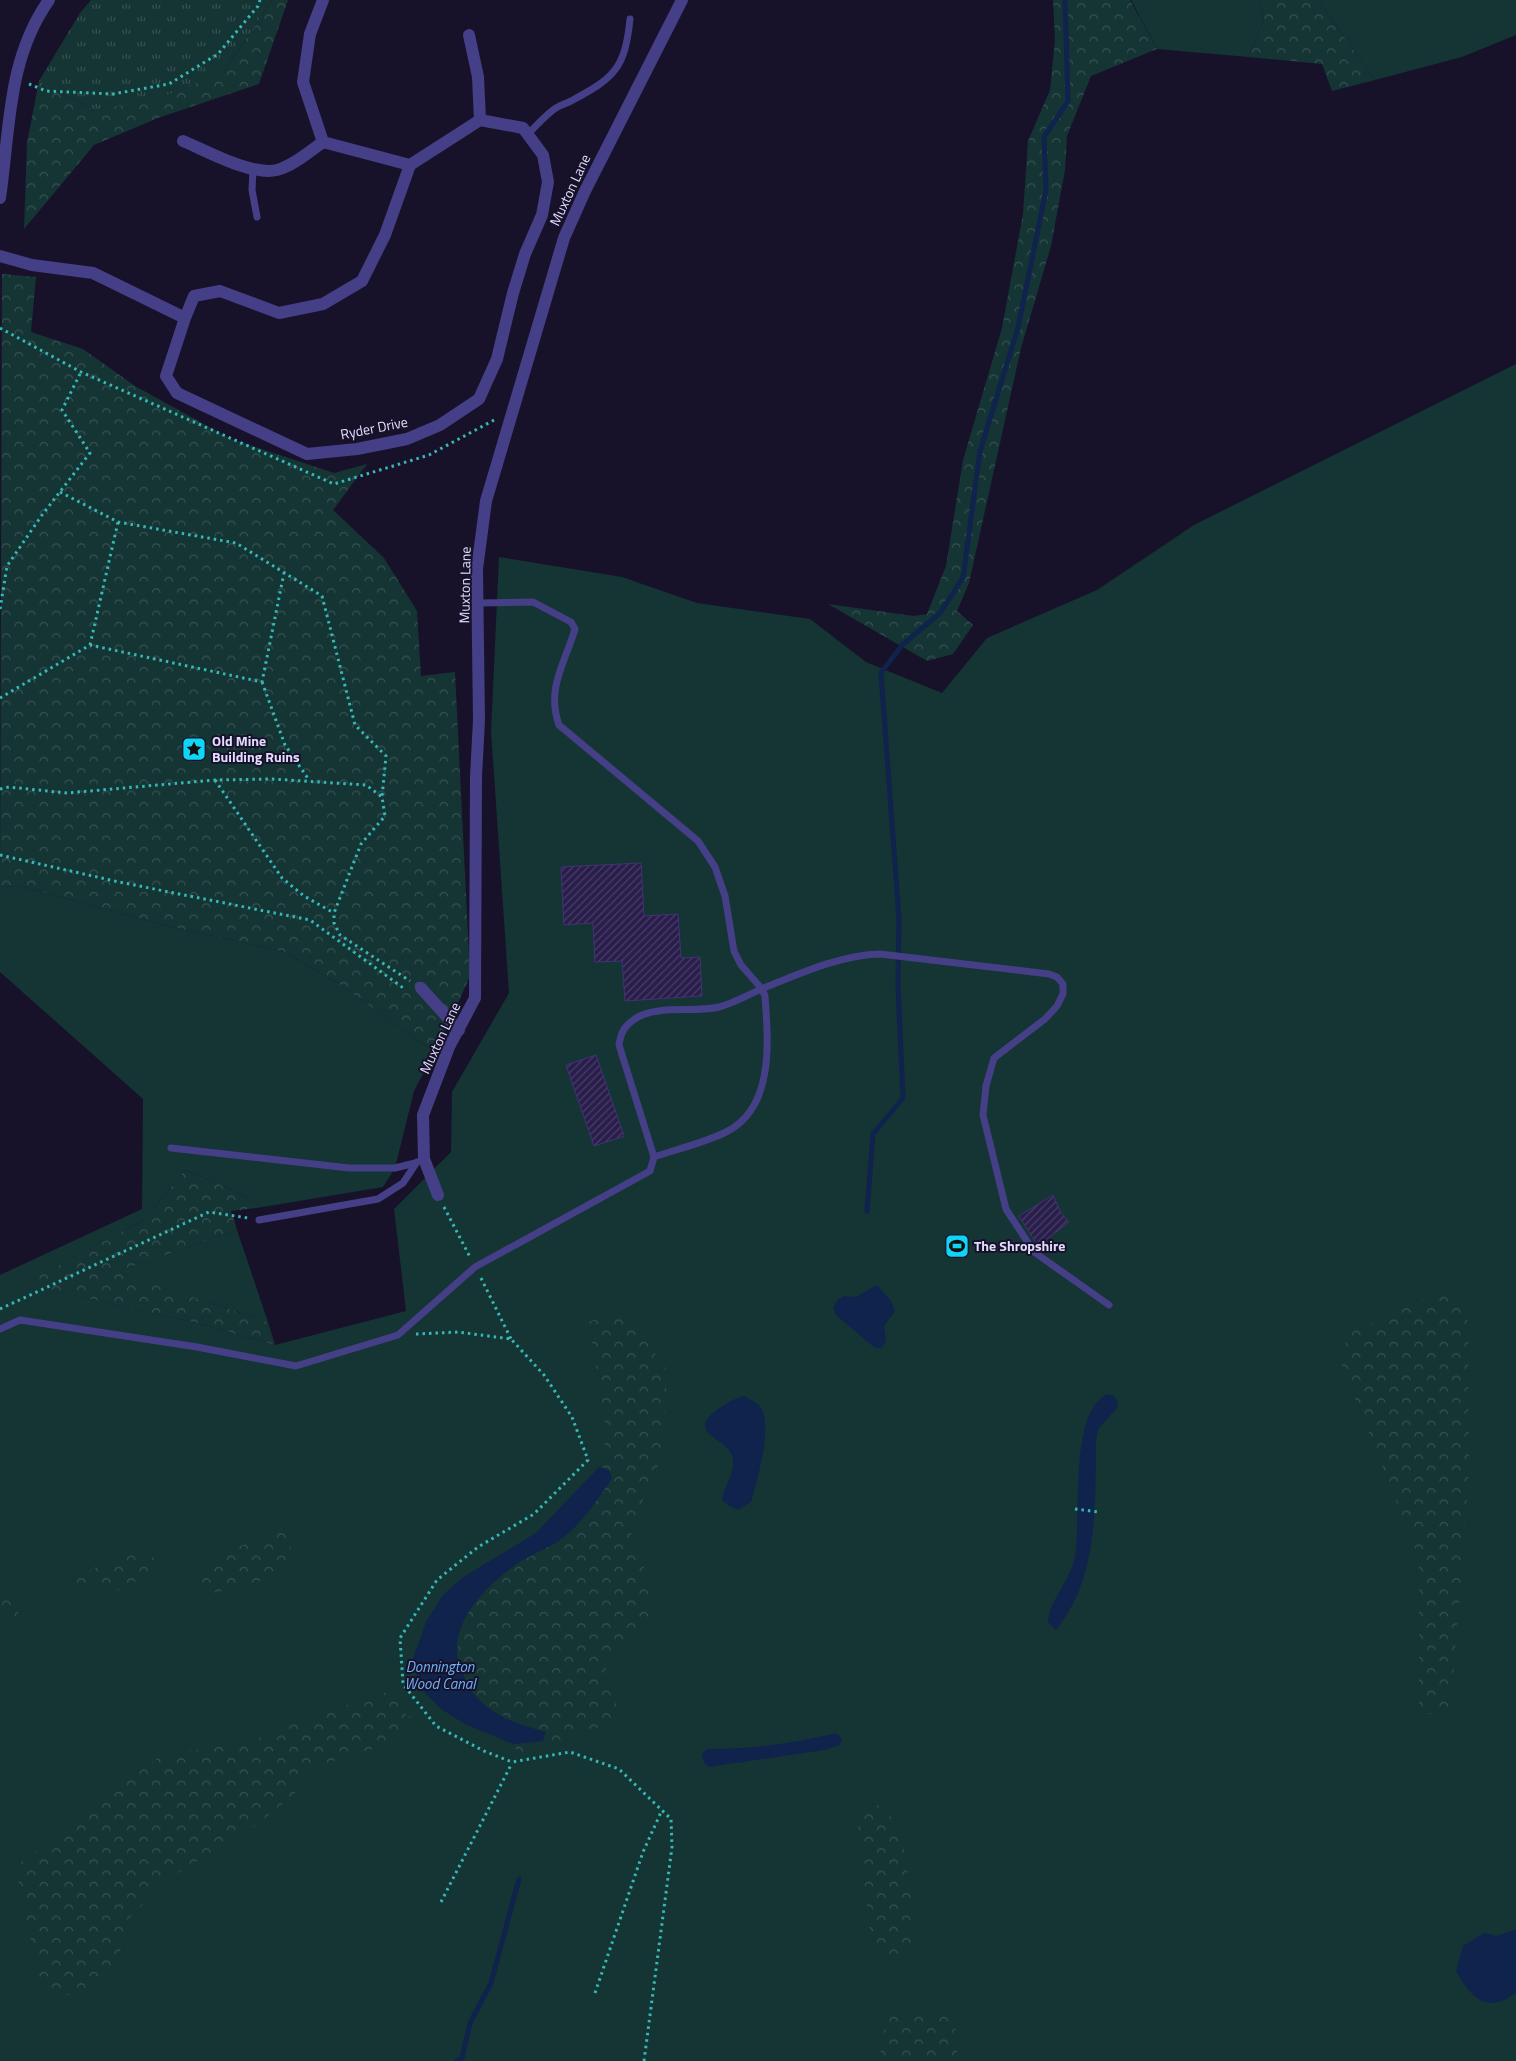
<svg xmlns="http://www.w3.org/2000/svg" width="1516" height="2061" viewBox="0 0 1516 2061" font-family="'Titillium Web',sans-serif">
<style>
.green{fill:#153434}
.forest{fill:url(#forest-crowns)}
.park{fill:url(#park-tufts)}
.water{fill:#0f234c}
.lines{fill:none;stroke-linecap:round;stroke-linejoin:round}
.stream{stroke:#0f234c;stroke-width:5}
.building{fill:url(#building-hatch);stroke:#423176}
.path{stroke:#35b9b7;stroke-width:3;stroke-dasharray:2.5 4;stroke-linecap:butt}
.lane{stroke:#453f87;stroke-width:7}
.street{stroke:#453f87;stroke-width:12}
.labels{text-anchor:middle;stroke-width:4;stroke-linejoin:round;paint-order:stroke}
.street-label{font-size:14px;fill:#e2dcfe;stroke:#17122a}
.poi-label{font-size:14px;font-weight:bold;fill:#e2dcfe;stroke:#17122a;text-anchor:start}
.water-label{font-size:15px;font-style:italic;fill:#6eb3fa;stroke:#17122a}
</style>
<defs>
<pattern id="forest-crowns" width="20" height="18" patternUnits="userSpaceOnUse" patternTransform="scale(1.25)"><rect width="20" height="18" fill="#153434"/><path d="M2 6a3 3 0 1 1 6 0M12 15a3 3 0 1 1 6 0" fill="none" stroke="#375152"/></pattern>
<pattern id="park-tufts" width="24" height="20" patternUnits="userSpaceOnUse" patternTransform="scale(1.25)"><rect width="24" height="20" fill="#153434"/><path d="M3 7l-1-3M5 7V3M7 7l1-3M15 17l-1-3M17 17v-4M19 17l1-3" fill="none" stroke="#375152"/></pattern>
<pattern id="building-hatch" width="6" height="6" patternUnits="userSpaceOnUse" patternTransform="scale(1.25)"><rect width="6" height="6" fill="#291e4b"/><path d="M-1 1l2-2M0 6l6-6M5 7l2-2" fill="none" stroke="#483e66"/></pattern>
</defs>
<rect width="100%" height="100%" fill="#17122a"/>
<path class="green" d="M1131,0H1259L1264,20L1248,57L1157,49Z
M1318,0H1516V35L1462,57L1375,80Z
M1516,364V2061H0V1275L142,1209L143,1099L0,972V886L24,887L168,926L285,952L342,986L408,1034L435,1051L414,1091L395,1168L383,1187L263,1207L226,1187L185,1170L145,1219L25,1284L197,1323L275,1345L406,1311L394,1209L451,1152L452,1092L509,993L491,731L499,557L622,577L697,603L810,619L866,662L942,693L987,638L1097,590L1194,525Z
M237,1230L268,1322L116,1272Z"/>
<path class="forest" d="M272,0H288L259,84L158,118L94,145L24,229L27,143L39,81L94,110L223,73Z
M1053,0H1130L1157,49L1091,76L1067,136L1065,170L1051,246L1021,348L969,583L957,611L973,625L953,654L927,661L828,604L914,616L927,614L946,566L963,460L1002,328L1023,214L1028,141L1050,90L1055,40Z
M1259,0H1318L1375,80L1332,91L1322,64L1248,57L1264,20Z
M2,274L36,277L31,332L83,349L135,386L231,439L334,473L367,464L333,510L384,558L417,611L421,676L455,672L470,976L442,1039L435,1051L408,1034L342,986L285,952L168,926L24,887L0,886Z
M185,1170L226,1187L263,1207L231,1211L237,1230L117,1272L268,1322L275,1345L197,1323L24,1284L145,1219Z
M1451,1288L1468,1321L1469,1468L1451,1708L1419,1717V1558L1340,1361L1349,1333Z
M621,1308L667,1370L663,1454L630,1530L652,1589L650,1617L600,1676L625,1718L519,1755L513,1744L543,1741L546,1732L521,1725L480,1703L464,1678L457,1656L460,1629L468,1611L483,1593L514,1566L564,1537L609,1470L599,1467L607,1435L589,1322Z
M290,1529L291,1560L254,1585L202,1595C201,1591 199,1584 200,1579C208,1551 266,1537 290,1529Z
M133,1548L163,1562L123,1590L69,1588L79,1576Z
M0,1591H5L19,1603L18,1616L0,1625Z
M397,1689L401,1712L415,1719L386,1745L307,1769L294,1794L257,1825L171,1877L126,1921L118,1963L90,1993L57,1996L42,1991L15,1867L163,1754L243,1744L325,1712Z
M876,1803L900,1825L914,1913L913,1954L892,1957L871,1943L858,1824Z
M954,2012L958,2061H879L887,2015Z"/>
<path class="park" d="M91,0H272L223,73L156,99L94,110L39,81L80,13Z"/>
<path class="water" d="M877,1285L891,1301L895,1311L884,1326L886,1340L882,1348H875L837,1316L833,1309L837,1300L844,1296L856,1297Z
M1108,1394L1114,1396L1118,1402L1117,1408L1098,1429L1096,1441C1095,1505 1099,1577 1056,1630L1048,1622C1050,1599 1071,1580 1075,1556C1082,1517 1068,1412 1108,1394Z
M744,1396C751,1400 759,1403 762,1410C772,1429 757,1481 751,1502L738,1510L729,1506L722,1500C724,1485 735,1474 733,1459C731,1438 687,1436 714,1412C723,1405 733,1399 744,1396Z
M599,1467L609,1470L612,1478C599,1498 583,1522 564,1537C549,1549 529,1554 514,1566C486,1586 454,1618 457,1655C458,1661 461,1668 463,1674C474,1709 513,1724 546,1732L543,1741L513,1744L465,1724L441,1709L420,1688L413,1659L426,1622L443,1595L462,1578L536,1533Z
M832,1734H838L842,1739L840,1745L824,1750L709,1767L704,1763L702,1754L707,1749C751,1749 790,1744 832,1734Z
M1516,1929V1993C1511,1996 1504,2001 1498,2002C1478,2008 1464,1985 1456,1971L1463,1946L1484,1933L1497,1936Z"/>
<g class="lines">
<path class="stream" d="M867,1211L873,1134L903,1098L898,986L899,919L881,673L902,645L940,613L963,578L980,451L1018,328L1046,190L1044,137L1068,101L1065,0
M457,2061L462,2058L470,2023L491,1983L519,1879"/>
</g>
<path class="building" d="M641,863L644,916L678,914L681,958L700,957L702,996L625,1001L622,961L595,962L593,923L564,925L561,867Z
M596,1055L624,1136L594,1146L566,1065Z
M1053,1195L1061,1213L1069,1222L1038,1246L1019,1216Z"/>
<g class="lines">
<path class="path" d="M29,84L46,91L113,94L169,84L218,54L258,6L260,0
M0,328L81,372L334,484L429,455L496,419
M60,492L118,522L236,543L322,596L355,725L386,756L382,797
M0,609L7,566L42,515L90,453L62,410L81,372
M90,645L118,522
M262,682L285,745L309,780
M0,698L90,645L262,682L284,573
M215,780L282,878L304,896L334,913
M0,789L9,787L67,793L215,780L272,779L366,785L382,797L385,816L361,844L334,913V923L340,935L410,981
M0,855L119,882L310,920L406,990
M444,1207L470,1257
M481,1278L511,1339
M0,1309L209,1212L248,1218
M416,1334L458,1332L511,1339L544,1375L572,1417L588,1460L534,1514L478,1547L437,1580L400,1638L403,1684L436,1726L484,1751L512,1762L570,1752L619,1769L671,1819L672,1847L644,2061
M1075,1509L1099,1512
M441,1902L512,1763
M595,1993L643,1852L662,1810"/>
<path class="lane" d="M528,134C536,126 544,117 553,110C558,106 565,104 571,101C614,78 625,69 630,19
M253,169L252,190L257,217
M479,603L533,602L571,622L575,629C565,663 546,688 559,725L698,841L715,867L725,896L734,951L741,965L762,989L765,996C768,1040 775,1108 726,1132C704,1143 677,1149 654,1157
M171,1148L349,1168H395L415,1163
M259,1220L378,1199L403,1183L417,1162
M0,1329L20,1320L197,1347L296,1366L398,1335L475,1267L650,1171L654,1157L619,1045C621,1031 626,1023 640,1016C663,1005 694,1013 719,1007C735,1003 749,994 764,988C801,973 841,955 880,954L1049,974L1057,977L1063,984V994L1057,1006L1045,1019L994,1058L986,1086L983,1115L1006,1209L1034,1252L1109,1305"/>
<path class="street" d="M323,0L310,34L303,82L323,142L410,165L480,120L478,77L469,35
M183,141C207,151 251,176 277,170C293,166 310,151 323,142
M0,198C10,130 7,59 49,0
M0,256L32,265L93,273L185,318L166,376L177,393L307,454L357,449L407,439L440,425L479,399L497,359L513,293L525,254L542,215L548,182L543,155L523,128L480,120
M185,318L194,296L220,291L279,313L323,304L362,281L385,235L410,165
M421,988L459,1030
M438,1195L424,1159L423,1115L449,1047L475,998L476,777L479,720L477,569L486,501L564,238L585,191L682,0"/>
</g>
<defs>
<g id="sight-square" transform="scale(1.25)"><rect x="-9" y="-9" width="18" height="18" rx="4" fill="#0fd5f7" stroke="#17122a"/><path d="M0-6L1.8-2.2L6-1.7L2.9 1.2L3.7 5.4L0 3.3L-3.7 5.4L-2.9 1.2L-6-1.7L-1.8-2.2Z" fill="#111"/></g>
<g id="stadium-square" transform="scale(1.25)"><rect x="-9" y="-9" width="18" height="18" rx="4" fill="#0fd5f7" stroke="#17122a"/><path d="M0-5a6.5 5 0 1 0 0 10a6.5 5 0 1 0 0-10ZM-3.5-1.8h7v3.6h-7Z" fill="#111"/></g>
</defs>
<g fill-rule="evenodd">
<use href="#sight-square" x="194" y="749"/>
<use href="#stadium-square" x="957" y="1246"/>
</g>
<g class="labels">
<g class="street-label">
<text transform="translate(570 190) rotate(-65)" y="5">Muxton Lane</text>
<text transform="translate(374 428) rotate(-11)" y="5">Ryder Drive</text>
<text transform="translate(465 585) rotate(-89)" y="5">Muxton Lane</text>
<text transform="translate(440 1038) rotate(-65)" y="5">Muxton Lane</text>
</g>
<g class="poi-label">
<text x="212" y="746">Old Mine<tspan x="212" dy="16">Building Ruins</tspan></text>
<text x="974" y="1251">The Shropshire</text>
</g>
<g class="water-label">
<text x="440" y="1672">Donnington<tspan x="440" dy="17">Wood Canal</tspan></text>
</g>
</g>
</svg>
